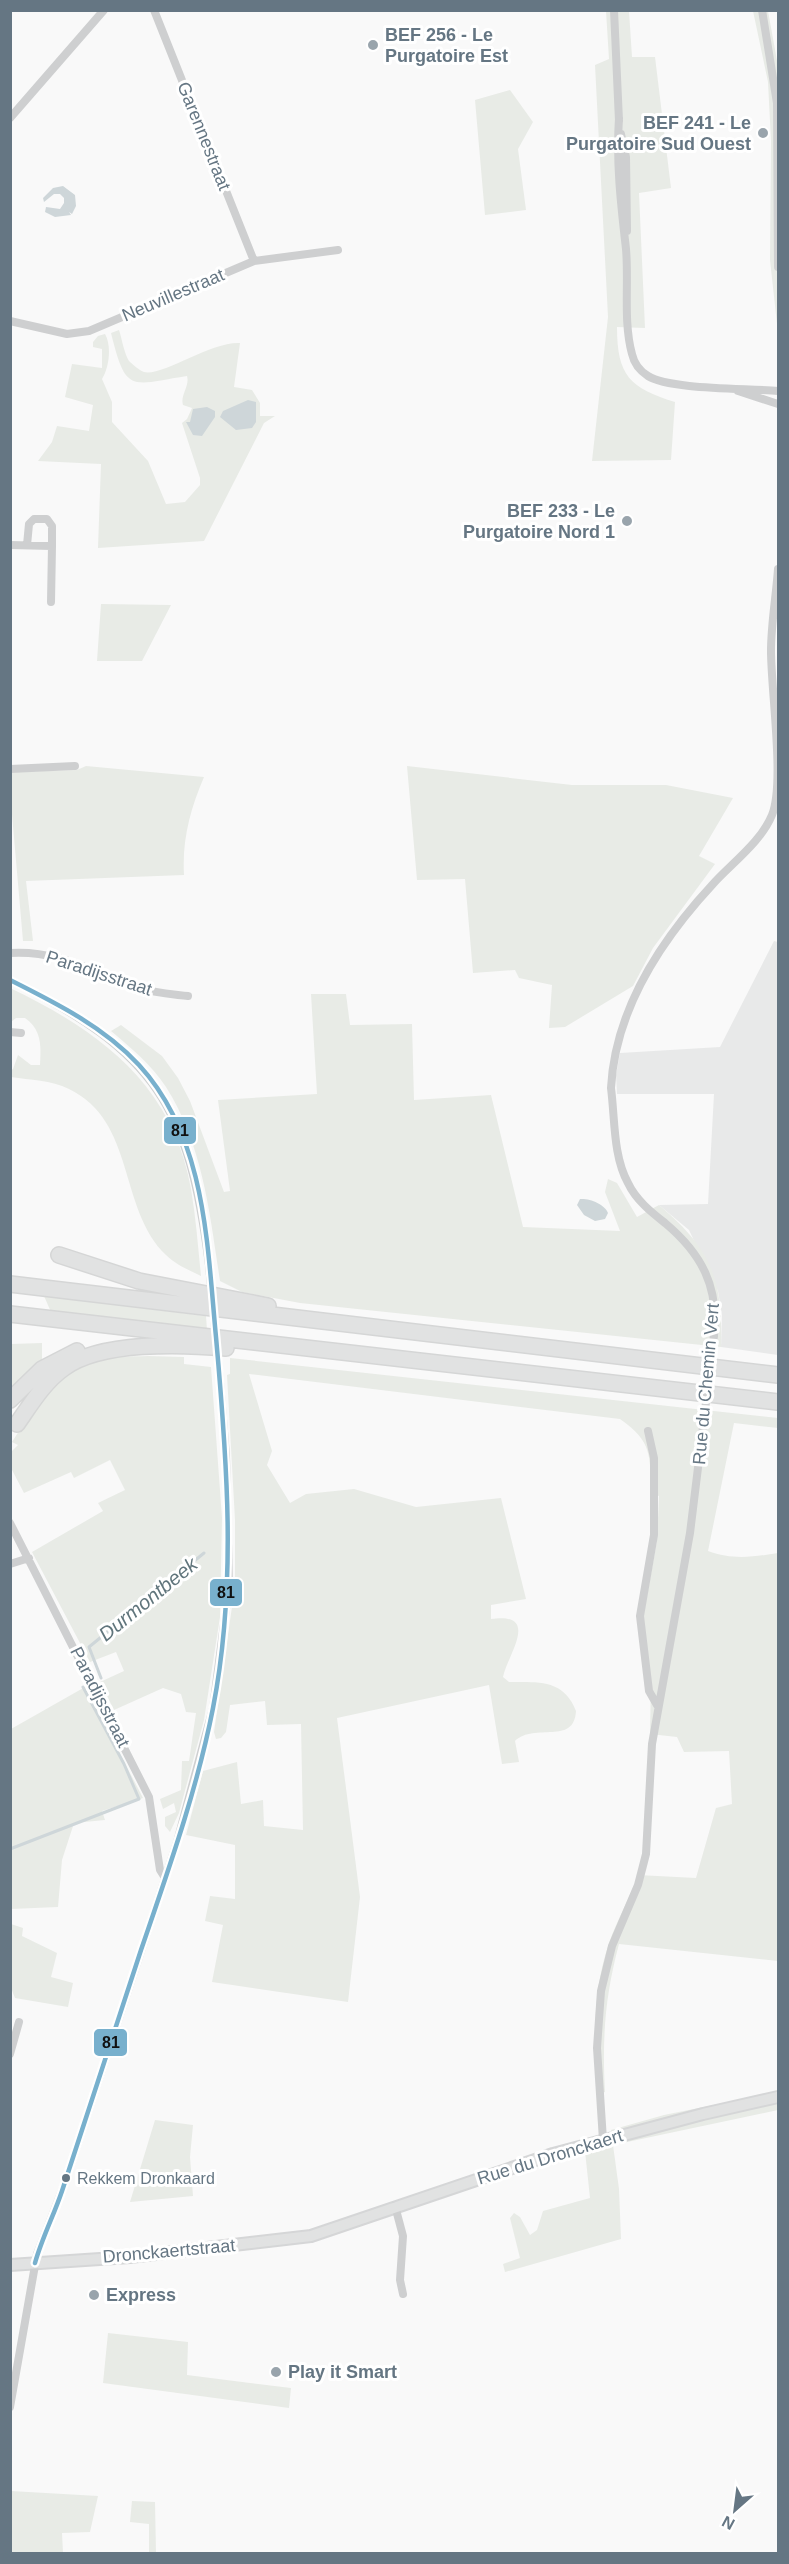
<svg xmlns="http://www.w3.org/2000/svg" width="789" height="2564" viewBox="0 0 789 2564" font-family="Helvetica,sans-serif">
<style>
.built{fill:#e8e9e9}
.green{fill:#e8ebe6}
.water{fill:#ced6d9}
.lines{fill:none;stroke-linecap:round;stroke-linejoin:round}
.stream{stroke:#ced6d9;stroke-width:3}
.secondary-casing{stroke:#d5d6d7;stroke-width:14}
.highway-casing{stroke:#d5d6d6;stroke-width:18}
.street{stroke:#cecfd0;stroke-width:8}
.secondary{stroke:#e1e2e2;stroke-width:10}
.highway{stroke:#e1e2e2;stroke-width:15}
.street-bridge{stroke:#cecfd0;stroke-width:8}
.bus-1-casing{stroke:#fff;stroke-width:9}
.bus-1{stroke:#78b0cd;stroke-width:4.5}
.poi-dot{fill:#99a4ac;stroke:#fff;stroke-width:2}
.bus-dot{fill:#657683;stroke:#fff;stroke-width:2}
.labels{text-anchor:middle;stroke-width:6;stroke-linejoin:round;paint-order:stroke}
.bus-label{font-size:16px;fill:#657683;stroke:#fff;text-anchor:start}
.poi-label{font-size:18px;font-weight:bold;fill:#657683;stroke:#fff;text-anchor:start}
.street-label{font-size:18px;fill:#657683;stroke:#fff}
.water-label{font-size:20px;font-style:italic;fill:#60757c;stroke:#fff}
.line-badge{stroke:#fff;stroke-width:2}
.pale-badge-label{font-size:16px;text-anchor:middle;font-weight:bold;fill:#111}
</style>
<rect width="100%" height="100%" fill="#f9f9f9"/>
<path class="built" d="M774,941L778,942V1355L721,1347L722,1315L718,1291L689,1230L659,1205L708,1204L714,1094H617L616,1075L620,1053L720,1047Z"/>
<path class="green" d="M606,11H629L632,57H655L671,188L639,193L645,328L617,327C617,376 630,388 675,402L671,460L592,461L608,317L595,65L609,59Z
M753,11H768L778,66V333L770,260L771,141L768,82Z
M510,90L533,122L518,149L526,210L485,215L475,100Z
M119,330C122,339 124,353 129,361C132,364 140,371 144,372C161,377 212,341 240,343L234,387L252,390L260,403V416H275L264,423L204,541L98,548L101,464L38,461L52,442L57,426L89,431L93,405L65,397L72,364L102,368V349L93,347V342L98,336L105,334C112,346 109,368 102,379L112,402V422L148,461L166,504L185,502L200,485V478L182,423L187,419L192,408L183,405C180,395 190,386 187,376C130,385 126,394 111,333Z
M101,604L171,605L142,661H97Z
M86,766L204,777C190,810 182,840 184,875L26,881L33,941H23L11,803L10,772L77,770Z
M407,766L572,785H666L733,798L699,856L715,864L653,948L633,986L565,1027L549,1028L552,985L519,978L515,970L473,973L465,879L417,880Z
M10,988C100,1031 173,1085 191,1189C196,1218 198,1247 201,1276C189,1270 176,1265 166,1255C118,1209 136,1121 69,1089C51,1080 30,1080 11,1077V1070L13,1069L18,1055L31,1065H40C41,1046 42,1030 25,1018H16L11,1022Z
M311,994H346L350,1025L412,1024L414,1100L491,1095L523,1227L620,1231L605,1192L608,1179L617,1183L637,1217L659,1205C711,1249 723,1278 721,1347L300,1303L242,1292L220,1281C210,1215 203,1145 166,1087C151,1064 131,1048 111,1031L121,1025L162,1056L178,1078L190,1101L224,1192L230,1191L218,1100L317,1094Z
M44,1296L206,1316L207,1330L51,1312Z
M42,1343V1363L11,1393V1344Z
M148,1356L184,1357V1364L211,1367L222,1518L220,1617L204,1720L179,1813L170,1832L165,1826V1817L176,1812L174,1803L163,1809L160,1799L181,1790L182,1761H189L196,1713L186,1712L181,1694L163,1688L114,1710L100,1682L124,1671L116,1652L90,1662L32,1552L103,1511L98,1503L125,1490L110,1460L74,1478L71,1472L24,1493L11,1468L10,1453L18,1445L12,1442C33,1410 53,1372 92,1360C109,1355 130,1357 148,1356Z
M230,1358L778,1418V1428L734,1423L708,1551C732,1560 753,1557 778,1553V1961L619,1944C605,1996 602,2038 605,2092L597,2094C594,2042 592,1993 609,1943C617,1920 630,1898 638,1875L696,1878L716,1808L732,1804L729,1751L684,1752L677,1737L650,1734L651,1681L643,1618L657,1541L659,1496L651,1494C650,1456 653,1442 620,1419L249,1374L272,1451L267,1465L290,1503L306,1494L354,1489L416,1507L501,1498L526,1599L491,1605V1619C541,1612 508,1654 503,1677L509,1682C538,1682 564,1679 576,1711C574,1746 535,1722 515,1741L519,1762L502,1764L489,1685L337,1718L360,1897L348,2002L212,1982L223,1925L205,1921L210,1896L235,1899V1845L186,1835L203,1771L237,1762L241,1804L263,1800L264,1826L303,1830L301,1724L267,1725L265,1701L230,1705L226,1732L221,1738L216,1739L214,1732L235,1586V1520L227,1375L230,1374Z
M85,1687L143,1798L102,1811L105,1820L74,1823L62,1860L58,1907L11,1909V1729Z
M11,1924L23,1928L22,1936L57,1953L51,1977L73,1983L68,2007L15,1998L11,1988Z
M778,2092V2110L613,2145L619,2189L621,2239L505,2272L503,2264L520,2258L510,2218L514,2213L520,2217L530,2235L537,2230L543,2211L590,2198L585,2151L613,2145L611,2130L664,2115Z
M155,2120L193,2125L190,2157L193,2196L130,2202Z
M108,2333L188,2342L187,2375L291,2388L289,2408L103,2383Z
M11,2491L98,2496L90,2532L62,2533L63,2553H11Z
M132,2501L155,2502L156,2553H149V2524L130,2522Z"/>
<path class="water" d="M63,186L75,195L76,206L72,214L69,212L71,215L55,217L45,212L46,207L60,209L64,203V198L60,194H54L44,202L43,198L53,188Z
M248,400L256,402V422L252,428L236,430L220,417L223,411Z
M207,407L215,411V417L202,436L193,435L186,422H190L193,409Z
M580,1199C589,1198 605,1204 608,1213L605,1219L595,1221L584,1215L577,1205Z"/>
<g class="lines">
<path class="stream" d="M101,1678L89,1647L204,1553
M10,1849L139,1799L124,1764L83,1687"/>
<g class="secondary-casing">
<path id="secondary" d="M10,2265L130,2257L311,2236L553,2154L703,2114L778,2097"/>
</g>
<g class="highway-casing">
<path id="highway" d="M59,1255L139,1281L268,1306
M10,1284L778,1375
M10,1314L778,1402
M10,1400L42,1369L77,1351
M17,1424C31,1404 44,1382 64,1368C101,1341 182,1344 226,1348"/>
</g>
<path class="street" d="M154,10L254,261
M614,10L619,121
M762,10L777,103L778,267
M10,118L104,10
M619,118C616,163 621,205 626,249C629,283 623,321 632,354C634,363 640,371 648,376C670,390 749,388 778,391
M621,134L626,157L627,231
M10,321L67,334L89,331L254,261L338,250
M738,391L778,404
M10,545L52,546L51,602
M27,545L29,524L34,519H47L52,526V546
M10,769L75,766
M10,953C61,950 93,973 138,988C154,993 171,994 188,996
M10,980C156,1052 189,1106 209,1265
M10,1032L21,1033
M714,1335C719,1287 702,1254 665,1223C651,1212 636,1200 628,1183C613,1156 615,1119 611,1088C615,1010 661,940 713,884C732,863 761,842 772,815C785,783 771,691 771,651C771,624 776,597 778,569
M648,1431L654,1458V1535L640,1616L649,1691L657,1705
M10,1523L149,1797L160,1870L165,1878
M10,1564L29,1558
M10,2054L19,2022
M603,2140L597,2048L601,1991L612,1946L638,1885L646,1854L652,1744L690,1533L703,1427
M395,2206L403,2236L400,2280L403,2294
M10,2407L37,2254L63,2188L177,1842L213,1708L229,1586L226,1456L220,1382"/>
<use href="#secondary" class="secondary"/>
<use href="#highway" class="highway"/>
<path class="street-bridge" d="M209,1265L220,1382
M703,1427L714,1335"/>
<g class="bus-1-casing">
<path id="bus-1" d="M10,980C56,1003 104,1027 139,1065C206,1138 207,1243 216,1337C227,1460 237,1585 213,1708C197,1790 168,1871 141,1950C114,2030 89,2111 62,2191C54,2215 42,2238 35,2263"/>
</g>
<use href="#bus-1" class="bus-1"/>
</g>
<g class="poi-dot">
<circle cx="373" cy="45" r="6"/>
<circle cx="763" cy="133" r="6"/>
<circle cx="627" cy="521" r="6"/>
<circle cx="94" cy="2295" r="6"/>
<circle cx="276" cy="2372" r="6"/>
</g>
<circle class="bus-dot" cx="66" cy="2178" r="5"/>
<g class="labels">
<g class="bus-label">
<text x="77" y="2184">Rekkem Dronkaard</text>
</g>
<g class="poi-label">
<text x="385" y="41">BEF 256 - Le<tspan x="385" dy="21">Purgatoire Est</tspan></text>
<text x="751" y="129" text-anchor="end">BEF 241 - Le<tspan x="751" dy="21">Purgatoire Sud Ouest</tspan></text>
<text x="615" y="517" text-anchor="end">BEF 233 - Le<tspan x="615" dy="21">Purgatoire Nord 1</tspan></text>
<text x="106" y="2301">Express</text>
<text x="288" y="2378">Play it Smart</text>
</g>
<g class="street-label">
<text transform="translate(204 136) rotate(68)" y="6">Garennestraat</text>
<text transform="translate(173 295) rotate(-23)" y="6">Neuvillestraat</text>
<text transform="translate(99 973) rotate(18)" y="6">Paradijsstraat</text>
<text transform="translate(706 1384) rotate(-85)" y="6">Rue du Chemin Vert</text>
<text transform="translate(100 1697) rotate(63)" y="6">Paradijsstraat</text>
<text transform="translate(550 2157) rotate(-17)" y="6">Rue du Dronckaert</text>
<text transform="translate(169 2251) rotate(-5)" y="6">Dronckaertstraat</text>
</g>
<g class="water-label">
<text transform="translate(148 1599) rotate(-39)" y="7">Durmontbeek</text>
</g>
</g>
<g class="line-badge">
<rect x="163" y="1116" width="34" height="29" rx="6" fill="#78b0cd"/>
<rect x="209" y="1578" width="34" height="29" rx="6" fill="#78b0cd"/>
<rect x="93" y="2028" width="35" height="29" rx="6" fill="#78b0cd"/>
</g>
<g class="pale-badge-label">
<text x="180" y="1136">81</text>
<text x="226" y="1598">81</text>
<text x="111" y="2048">81</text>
</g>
<rect width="789" height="2564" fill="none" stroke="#657683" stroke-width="24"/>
<g transform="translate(735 2510) rotate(208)" stroke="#ffffff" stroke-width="4.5" paint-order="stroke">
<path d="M0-4.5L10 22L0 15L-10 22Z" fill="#657683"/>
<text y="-9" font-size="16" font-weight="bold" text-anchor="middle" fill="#657683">N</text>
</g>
</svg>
